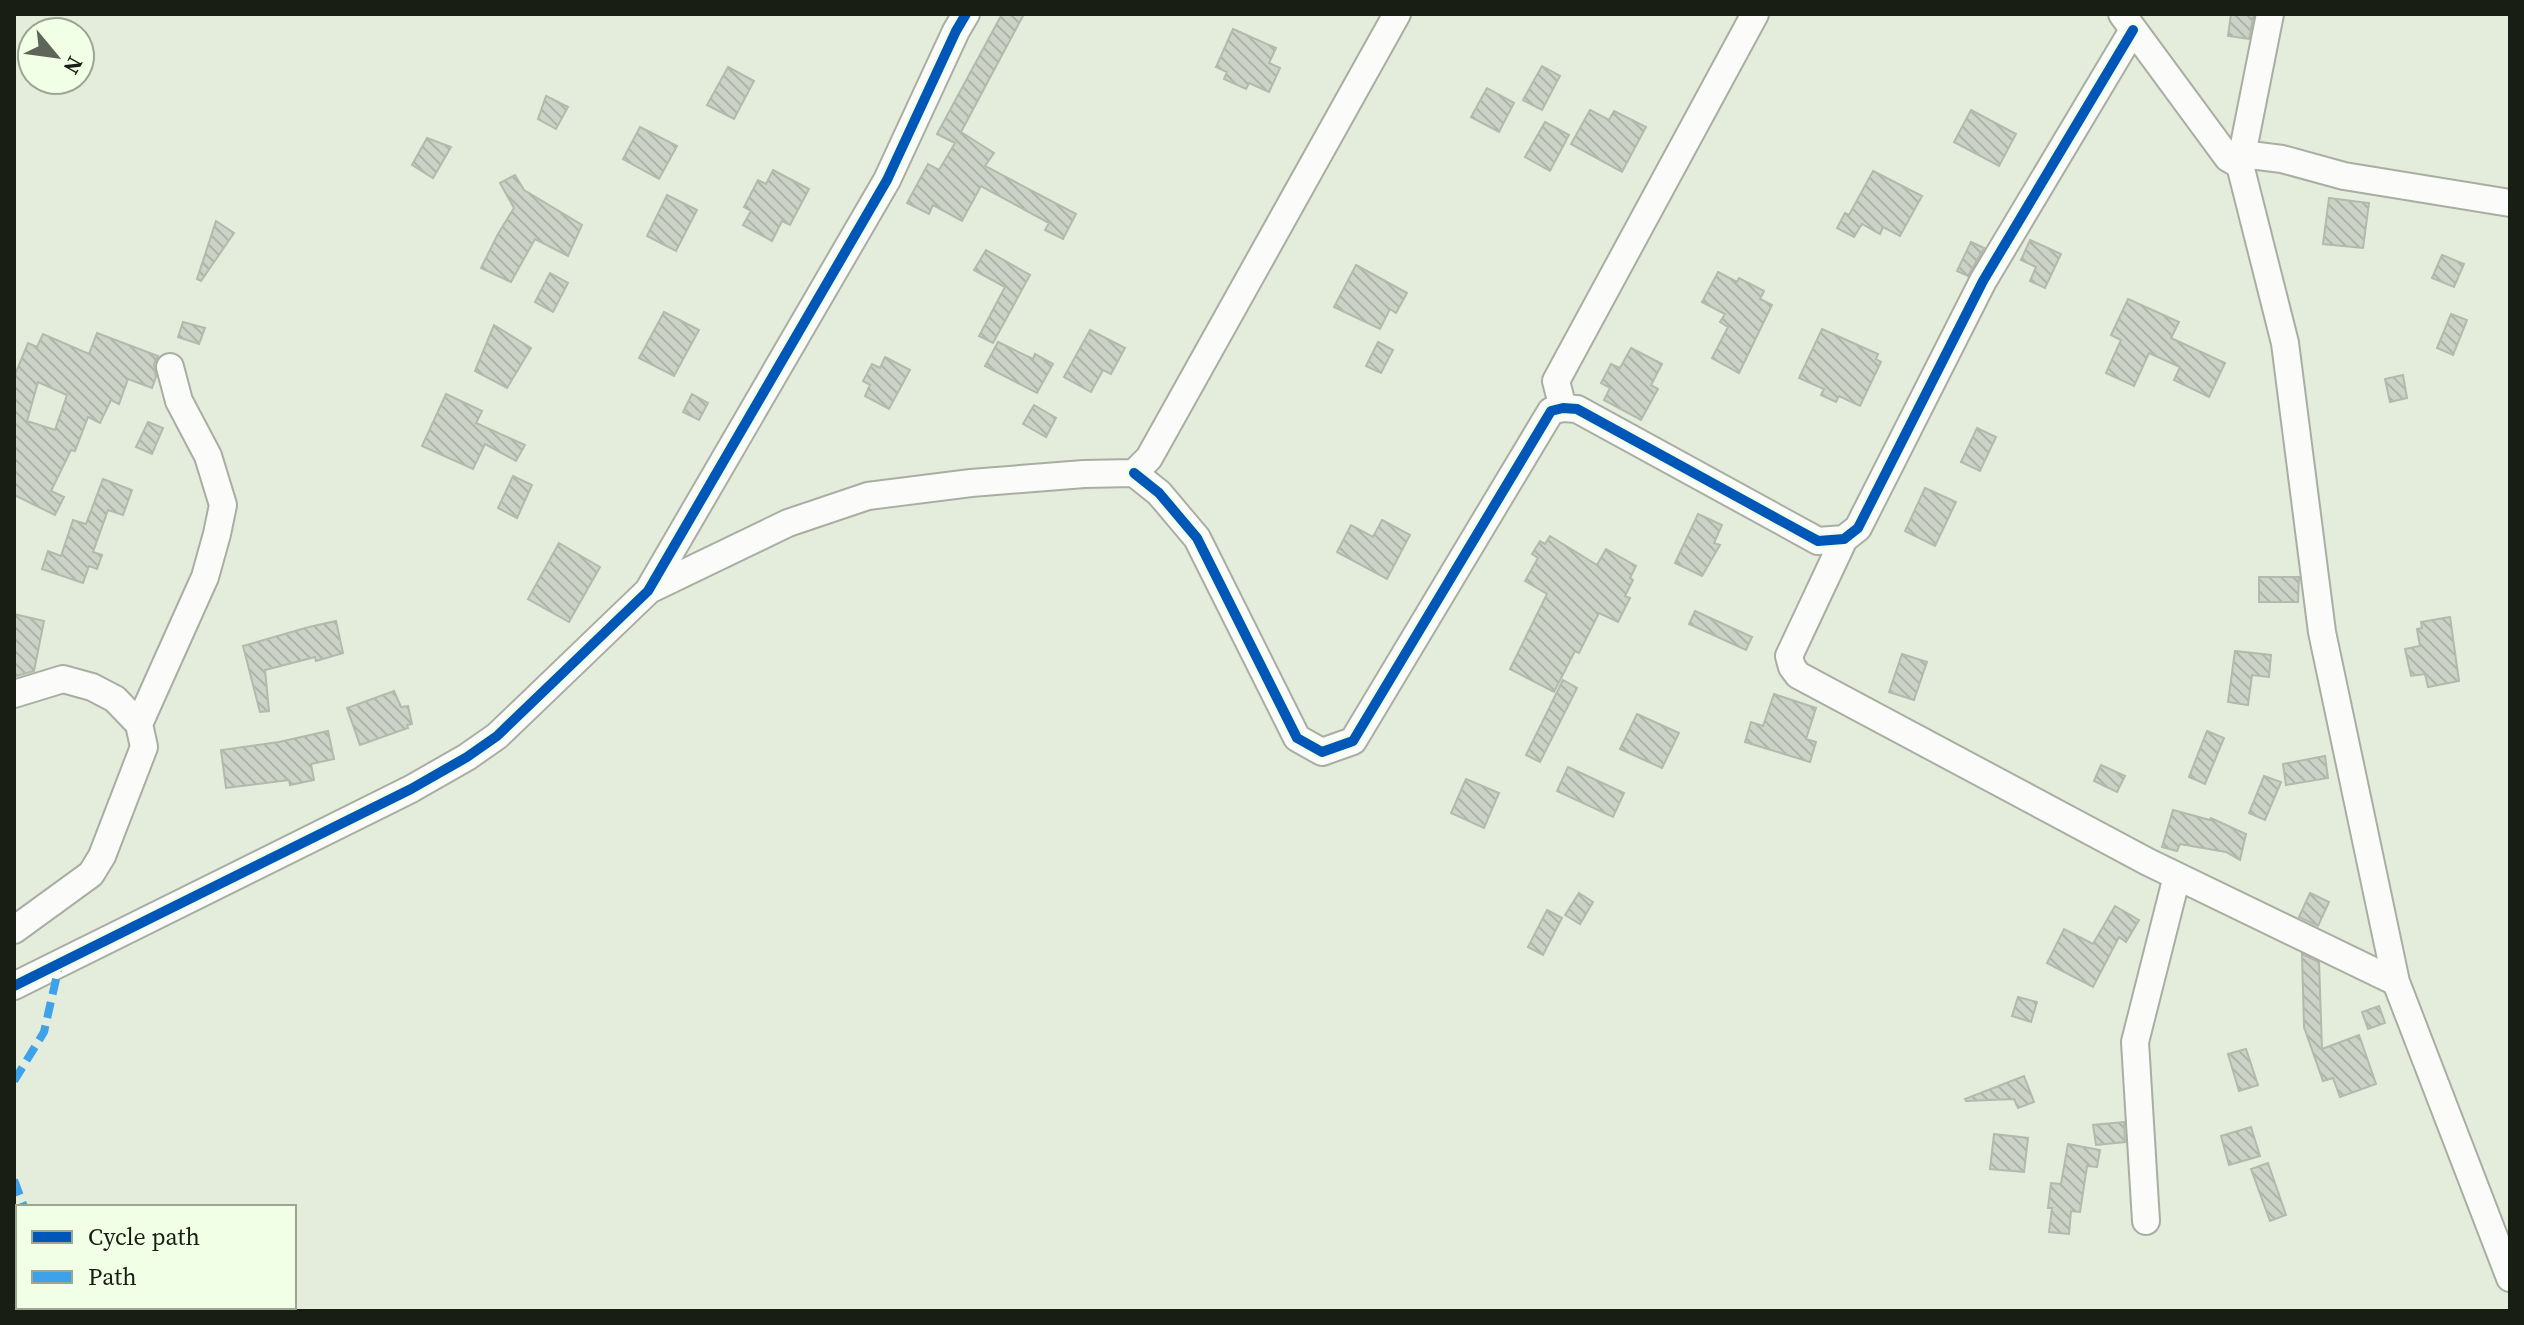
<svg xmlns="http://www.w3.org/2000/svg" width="2524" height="1325" viewBox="0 0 2524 1325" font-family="'Source Serif 4',serif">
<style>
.building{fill:url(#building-back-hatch);stroke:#b2b9ad;stroke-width:2;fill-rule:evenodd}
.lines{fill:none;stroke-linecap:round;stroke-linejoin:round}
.minor-casing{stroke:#a8aea1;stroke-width:30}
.minor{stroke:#fbfcfa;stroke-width:26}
.quiet{stroke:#3da2ea;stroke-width:8;stroke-dasharray:16 8;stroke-linecap:butt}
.cycleway-casing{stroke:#f2ffe7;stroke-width:15}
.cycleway{stroke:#0057b8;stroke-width:10}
</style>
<defs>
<pattern id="building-back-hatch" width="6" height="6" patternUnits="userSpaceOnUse" patternTransform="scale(2)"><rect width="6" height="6" fill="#ccd2c6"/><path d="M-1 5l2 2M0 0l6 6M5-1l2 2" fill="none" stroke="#aeb4a9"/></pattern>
</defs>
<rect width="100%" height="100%" fill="#e4ecdc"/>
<path class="building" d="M1002,14H1024L961,132L994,153L985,166L1076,214L1063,239L1045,230L1049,223L981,186L962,221L933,205L929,214L907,203L928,164L939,170L955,143L937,134Z
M2231,14H2254L2249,39L2228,36Z
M1233,29L1276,48L1269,63L1280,68L1269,92L1249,83L1246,89L1224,79L1227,72L1216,67Z
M1542,66L1560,76L1542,110L1523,100Z
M728,67L754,81L734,119L707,105Z
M1487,88L1514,103L1499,132L1471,117Z
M546,96L568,107L556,129L538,119Z
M1590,110L1609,120L1614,111L1646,127L1622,172L1571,144Z
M1971,110L2016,134L1999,166L1954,142Z
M1545,122L1569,135L1550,171L1525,157Z
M640,127L677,146L659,179L623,159Z
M427,138L451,147L433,178L412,165Z
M773,170L809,189L790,225L782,221L772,241L743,225L751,211L744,207L758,180L766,184Z
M1873,171L1922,196L1900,236L1883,227L1880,234L1862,224L1854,237L1837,228L1845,213L1849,215Z
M515,175L524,190L582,225L568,256L535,239L511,282L481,268L498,234L514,208L500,183Z
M667,195L697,210L676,251L647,236Z
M2329,198L2369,203L2363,248L2323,244Z
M216,221L234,233L201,281L197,279Z
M2030,240L2061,254L2045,288L2030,281L2036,267L2021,260Z
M1971,242L1984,248L1968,276L1957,271Z
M986,250L1030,275L993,343L979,336L1005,287L974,270Z
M2442,255L2464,264L2454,287L2432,278Z
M1356,265L1407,293L1396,313L1390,309L1380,329L1334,307Z
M1718,272L1737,282L1739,278L1764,291L1760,299L1772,305L1739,373L1712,358L1728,327L1720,322L1725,314L1702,302Z
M550,273L568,283L553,312L535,302Z
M2128,299L2179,322L2171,338L2225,363L2209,397L2174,380L2180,367L2149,353L2134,386L2106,373L2121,340L2111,335Z
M664,312L699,330L674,376L639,358Z
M2451,314L2467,320L2453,355L2437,348Z
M183,322L205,328L199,344L178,337Z
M494,325L531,348L507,388L475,371Z
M1822,329L1878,354L1876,359L1881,362L1860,406L1839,396L1836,402L1821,395L1824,389L1799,378Z
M1090,330L1125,348L1111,374L1103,370L1091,392L1064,377Z
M97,333L158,356L154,364L156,377L152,388L128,379L119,404L111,400L100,423L88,417L75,451L71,450L51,491L64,497L55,515L14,495V377L28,343L37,347L43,334L89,354ZM38,382L67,395L55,430L27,421Z
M998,342L1033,359L1035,354L1053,364L1037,393L985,366Z
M1378,342L1393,350L1381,373L1366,366Z
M1631,348L1662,364L1651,385L1658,389L1641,420L1604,400L1610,388L1601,383L1611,364L1620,368Z
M885,357L910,370L889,409L865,396L870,385L863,381L872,364L880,368Z
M2403,375L2407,398L2390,402L2385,379Z
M446,394L482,411L476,423L525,445L516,461L485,444L473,469L422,446Z
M692,394L708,403L699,420L683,412Z
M1034,405L1056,418L1046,437L1023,424Z
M148,422L163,428L152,454L136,447Z
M1977,428L1996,437L1980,471L1961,462Z
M513,476L532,485L517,518L498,508Z
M103,479L132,490L123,515L108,510L93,552L102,555L97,569L89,566L83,583L42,569L48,551L61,556L73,520L86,524Z
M1925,488L1956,502L1935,546L1905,531Z
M1698,514L1722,525L1714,543L1720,545L1702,576L1675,563Z
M1382,520L1410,535L1387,579L1337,552L1351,525L1373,537Z
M1550,536L1597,565L1606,549L1636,566L1630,578L1633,580L1625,596L1630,598L1618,622L1599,613L1579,653L1575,651L1554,692L1510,669L1547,594L1525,581L1538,558L1532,554L1540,541L1545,544Z
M559,543L600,567L569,622L528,599Z
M2259,577H2299L2298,602H2259Z
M1695,611L1752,637L1746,650L1689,624Z
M14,614L44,621L34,671L16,676L14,667Z
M2450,617L2459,681L2428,687L2425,674L2411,676L2405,649L2420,646L2417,629L2422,628L2421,622Z
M336,621L343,653L316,661L315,657L265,670L269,711L260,712L243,646L309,627Z
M2235,651L2271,655L2269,677L2252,675L2248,705L2228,702Z
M1902,654L1927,662L1914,700L1889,692Z
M1563,680L1577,688L1540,762L1526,755Z
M394,691L401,707L408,706L412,724L407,725L408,728L360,745L347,708Z
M1774,694L1816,708L1806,739L1816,742L1810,762L1745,742L1751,722L1763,726Z
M1637,714L1679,733L1662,768L1620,749Z
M328,731L334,759L311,764L314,780L290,785L289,780L226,788L221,750L279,742Z
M2207,731L2224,738L2205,784L2189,777Z
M2325,756L2328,778L2286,785L2283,764Z
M2101,765L2125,776L2117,792L2094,781Z
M1568,767L1624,793L1613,817L1557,791Z
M2264,776L2281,782L2265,820L2249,813Z
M1466,779L1499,793L1484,828L1451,813Z
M2173,810L2210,820L2211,818L2246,834L2240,860L2226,852L2180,844L2177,851L2162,847Z
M1579,893L1593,902L1580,924L1565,915Z
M2310,893L2329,902L2318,926L2299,917Z
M2115,906L2139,920L2126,942L2119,937L2093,987L2047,963L2064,929L2093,944Z
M1547,910L1562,918L1543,955L1528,947Z
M2302,954L2319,962L2322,1049L2359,1035L2376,1084L2340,1097L2333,1078L2323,1081L2304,1027Z
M2018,997L2037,1002L2031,1022L2012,1016Z
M2379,1006L2385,1023L2368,1029L2362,1012Z
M2246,1049L2258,1085L2239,1091L2228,1054Z
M2024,1076L2034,1102L2018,1108L2014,1099L1966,1101L1965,1099Z
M2124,1122L2125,1142L2096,1145L2093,1125Z
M2251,1127L2260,1156L2229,1165L2221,1136Z
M1994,1134L2028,1138L2024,1172L1990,1169Z
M2068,1144L2100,1150L2097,1167L2087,1166L2080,1212L2071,1211L2069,1234L2049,1232L2052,1208H2048L2051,1183L2061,1184Z
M2268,1163L2286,1215L2270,1221L2251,1169Z"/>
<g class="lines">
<g class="minor-casing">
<path id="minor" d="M2122,14L2228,158L2240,165L2285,343L2322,632L2396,982L2510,1278
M2242,154L2282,159L2344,176L2510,203
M2240,165L2270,14
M1563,408L1556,381L1755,14
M1134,473L1159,493L1197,538L1297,738L1322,752L1353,741L1551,411L1563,408L1577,409L1818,541L1844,539L1858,528L1983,281L2133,30
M1844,539L1789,656L1792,667L1798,675L2148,862L2396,982
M649,590L788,523L868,496L971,483L1084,474L1134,473L1149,458L1397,14
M14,694L63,679L92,687L115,699L139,724L144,747L102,856L91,874L14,930
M139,724L205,577L217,534L223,505L208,456L179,401L170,367
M14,986L411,789L467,757L497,736L648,591L887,180L956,31L966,14
M2146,1221L2135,1042L2177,876"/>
</g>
<use href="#minor" class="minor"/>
<path class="quiet" d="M14,1081L44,1032L59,966
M14,1180L24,1207
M62,1307L64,1311"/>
<g class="cycleway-casing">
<path id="cycleway" d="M1134,473L1159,493L1197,538L1297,738L1322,752L1353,741L1551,411L1563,408L1577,409L1818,541L1844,539L1858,528L1983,281L2133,30
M14,986L411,789L467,757L497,736L648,591L887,180L956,31L966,14"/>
</g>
<use href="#cycleway" class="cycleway"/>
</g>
<rect width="2524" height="1325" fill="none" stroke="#181e13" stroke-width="32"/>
<rect x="16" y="1205" width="280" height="104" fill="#f2ffe7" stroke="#9ba592" stroke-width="2"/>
<rect x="32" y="1231" width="40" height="12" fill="#0057b8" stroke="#9ba592" stroke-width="2"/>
<text x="88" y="1245" font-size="24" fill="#181e13">Cycle path</text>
<rect x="32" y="1271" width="40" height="12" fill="#3da2ea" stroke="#9ba592" stroke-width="2"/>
<text x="88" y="1285" font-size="24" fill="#181e13">Path</text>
<g transform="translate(56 56) rotate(119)"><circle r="38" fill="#f2ffe7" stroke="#9ba592" stroke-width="2"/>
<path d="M0-6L14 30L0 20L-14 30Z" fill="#5f6659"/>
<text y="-12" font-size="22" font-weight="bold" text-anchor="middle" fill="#181e13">N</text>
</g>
</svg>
